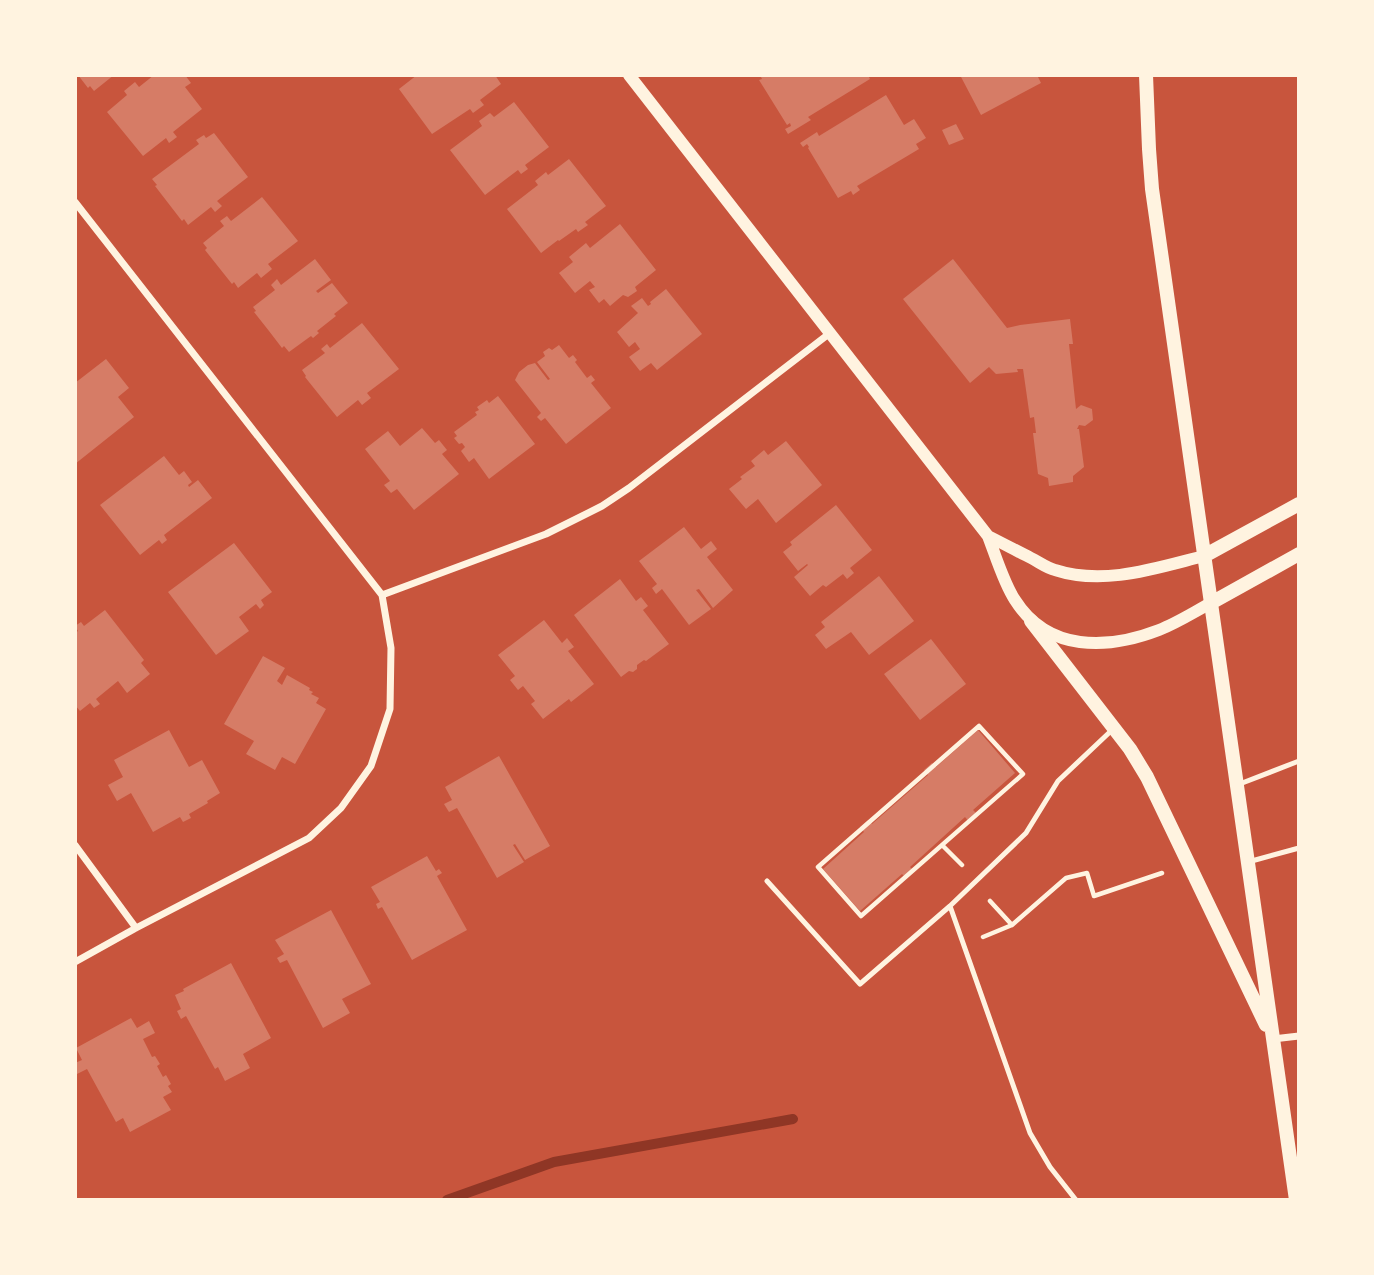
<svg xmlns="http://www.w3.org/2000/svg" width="1374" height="1275" viewBox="0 0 1374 1275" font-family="Lato,sans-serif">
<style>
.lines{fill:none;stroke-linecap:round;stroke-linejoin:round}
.stream{stroke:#8f3625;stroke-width:10}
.building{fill:#d67c66}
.path{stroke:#fff3e0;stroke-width:4.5}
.service{stroke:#fff3e0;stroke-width:5}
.minor{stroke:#fff3e0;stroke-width:7}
.tertiary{stroke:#fff3e0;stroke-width:12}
.secondary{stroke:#fff3e0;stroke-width:14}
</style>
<rect width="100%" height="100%" fill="#c8553d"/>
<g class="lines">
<path class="stream" d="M447,1200L554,1162L793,1119"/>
</g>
<path class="building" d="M78,75H114L94,91L90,86L88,88Z
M154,75H185L191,83L185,87L202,109L173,132L177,137L169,143L166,138L143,156L107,112L127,95L124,91L135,82L139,87Z
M417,75H495L501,84L480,100L484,105L473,113L470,109L432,134L399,89Z
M760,75H868L870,79L808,117L811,120L788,134L785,129L791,126L790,123L787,125L759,80L762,79Z
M960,75H1037L1041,83L981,115Z
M886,95L904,125L914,119L926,138L916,144L919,149L857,186L860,190L853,195L851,191L838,198L808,148L809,147L807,144L803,147L800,143L817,132L819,136Z
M514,102L549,147L525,165L528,169L521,174L518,170L485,195L450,150L482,126L479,121L490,113L494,117Z
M956,124L964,139L949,145L942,130Z
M214,133L248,177L217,201L222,206L215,212L211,207L188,225L184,219L182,221L155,186L157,185L152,179L199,144L196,140L204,135L206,138Z
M569,159L606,206L585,222L588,225L578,232L576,229L559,241L558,240L541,253L507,209L538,185L535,181L546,172L548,175Z
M262,197L298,241L268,264L272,269L261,278L257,273L238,288L234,282L232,284L205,250L207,248L203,243L224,226L220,221L227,216L231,221Z
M620,224L656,270L635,287L637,291L628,297L623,295L610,306L604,299L599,303L589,290L595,287L590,281L575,293L559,273L573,262L569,257L586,243L590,248Z
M315,259L331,280L316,291L318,293L332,283L348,303L334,314L336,316L317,331L319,333L313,338L311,336L289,352L284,346L282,348L269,331L254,312L256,311L253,307L275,290L271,285L277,279L281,285Z
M953,259L1007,328L1020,325L1070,319L1073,344H1069L1076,409L1081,405L1092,409L1093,420L1085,426L1079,425L1077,429H1079L1084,467L1073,476V482L1049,486L1048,478L1038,474L1033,433H1036L1034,417L1030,418L1023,369H1017L1018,372L996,374L989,367L970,383L903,299Z
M666,289L702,334L657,370L651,363L640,371L629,357L640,349L635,342L629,347L617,332L638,313L631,306L642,298L648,306L651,304L650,302Z
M362,323L399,369L367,393L371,398L362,405L358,400L337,417L305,377L306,376L302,370L325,353L321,349L327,344L330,348Z
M559,345L569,358L573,355L577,360L575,362L587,378L591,375L595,380L591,383L611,408L566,444L545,418L541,421L537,417L541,413L515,380L519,372L528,365L535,363L548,380L550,379L537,362L545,356L543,352L549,348L552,350Z
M106,359L129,388L118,397L134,417L75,464V383Z
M498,396L535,444L489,479L474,458L469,462L461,451L465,447L462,443L459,444L454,438L457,436L454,432L477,415L475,412L479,410L477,407L487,400L489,403Z
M422,428L435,443L439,440L447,450L442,454L459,474L414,510L397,489L391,493L384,485L390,481L365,449L388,431L400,446Z
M786,441L822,485L776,523L758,499L746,509L729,489L742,479L740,477L755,466L751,461L764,450L768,455Z
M164,456L179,475L184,471L192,482L188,485L189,487L198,480L212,498L164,535L167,540L162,544L159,540L140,555L100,505Z
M836,505L872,550L850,568L854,573L847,579L843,574L826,587L823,585L810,596L794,577L808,565L807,564L798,571L783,552L792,545L790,542Z
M684,527L701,549L711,541L717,549L707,557L733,590L713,608L699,589L696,590L711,609L689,625L662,589L656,594L652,588L657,584L639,561Z
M234,543L272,592L261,600L264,605L260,609L256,604L239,617L249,631L216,655L168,592Z
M879,576L914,621L869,655L851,632L826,649L815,635L825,627L821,622Z
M620,579L636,601L641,597L648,606L643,610L669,644L646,661L644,660L637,665V669L633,672L629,671L621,677L574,615Z
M105,610L144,660L141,663L150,674L127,693L118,681L96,699L100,704L94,708L90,703L80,711L75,705V633L78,631L75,626L81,622L84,626Z
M544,620L562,643L567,638L574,647L568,651L594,684L571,702L569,699L543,719L531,704L535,701L523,686L518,690L510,680L515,676L498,655Z
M931,639L966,684L920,720L884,674Z
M263,656L285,668L277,681L282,685L287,675L310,688L309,690L313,692L311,694L319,698L316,703L326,709L295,764L282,757L275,770L246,754L254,741L224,724Z
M169,730L189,767L202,760L220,793L207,801L208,803L189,814L191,818L183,822L180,817L153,832L131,793L117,801L108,785L123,777L114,760Z
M978,730L1015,773L973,810L977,814L969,822L965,817L910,867L914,871L906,878L902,874L860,911L823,869L864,832L860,827L868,820L872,824L928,775L924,770L932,763L936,767Z
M499,756L550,846L525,860L515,844L513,845L524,862L497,878L457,808L449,812L444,804L452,800L445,787Z
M427,856L436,871L439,869L442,873L437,876L467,930L412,960L382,907L378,909L376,904L380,902L371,887Z
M331,910L371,984L342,999L350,1013L323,1028L287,960L280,963L277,958L284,954L275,940Z
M231,963L271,1038L243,1054L250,1068L225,1081L218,1067L215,1069L186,1016L181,1019L177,1011L181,1009L175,995L184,991L183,989Z
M131,1018L137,1028L149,1021L155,1033L143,1039L152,1057L155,1056L160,1064L157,1066L163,1077L166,1075L171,1084L168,1086L172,1092L163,1097L171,1110L130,1132L123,1118L116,1122L87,1069L77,1074L75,1070V1063L82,1060L76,1048Z"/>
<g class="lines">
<path class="path" d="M979,726L1023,774L861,916L818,867Z
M942,845L962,865
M990,901L1012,925
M983,937L1012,925L1066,878L1087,873L1094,896L1162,873"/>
<path class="service" d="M1237,785L1299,761
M1248,862L1299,848
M767,881L860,984L950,906L1026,833L1058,781L1112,730
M950,906L1030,1133L1050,1167L1076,1200"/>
<path class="minor" d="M75,202L382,595L391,648L390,709L371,766L341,808L309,838L136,928L75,962
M382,595L546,534L602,506L629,488L830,333
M75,845L136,928
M1273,1039L1299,1036"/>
<path class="tertiary" d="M629,75L988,536C995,554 1004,584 1015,600C1048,652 1107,650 1159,630C1177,623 1194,612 1211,603
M988,536C1002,543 1017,551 1031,558C1039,562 1047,568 1055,570C1104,586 1156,568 1204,556"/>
<path class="secondary" d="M1146,75L1149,149L1152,189L1296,1200
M1204,556L1299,504
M1211,603L1299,554
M1031,621L1130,749L1147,777L1266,1025"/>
</g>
<rect width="1374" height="1275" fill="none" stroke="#fff3e0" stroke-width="154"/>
</svg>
